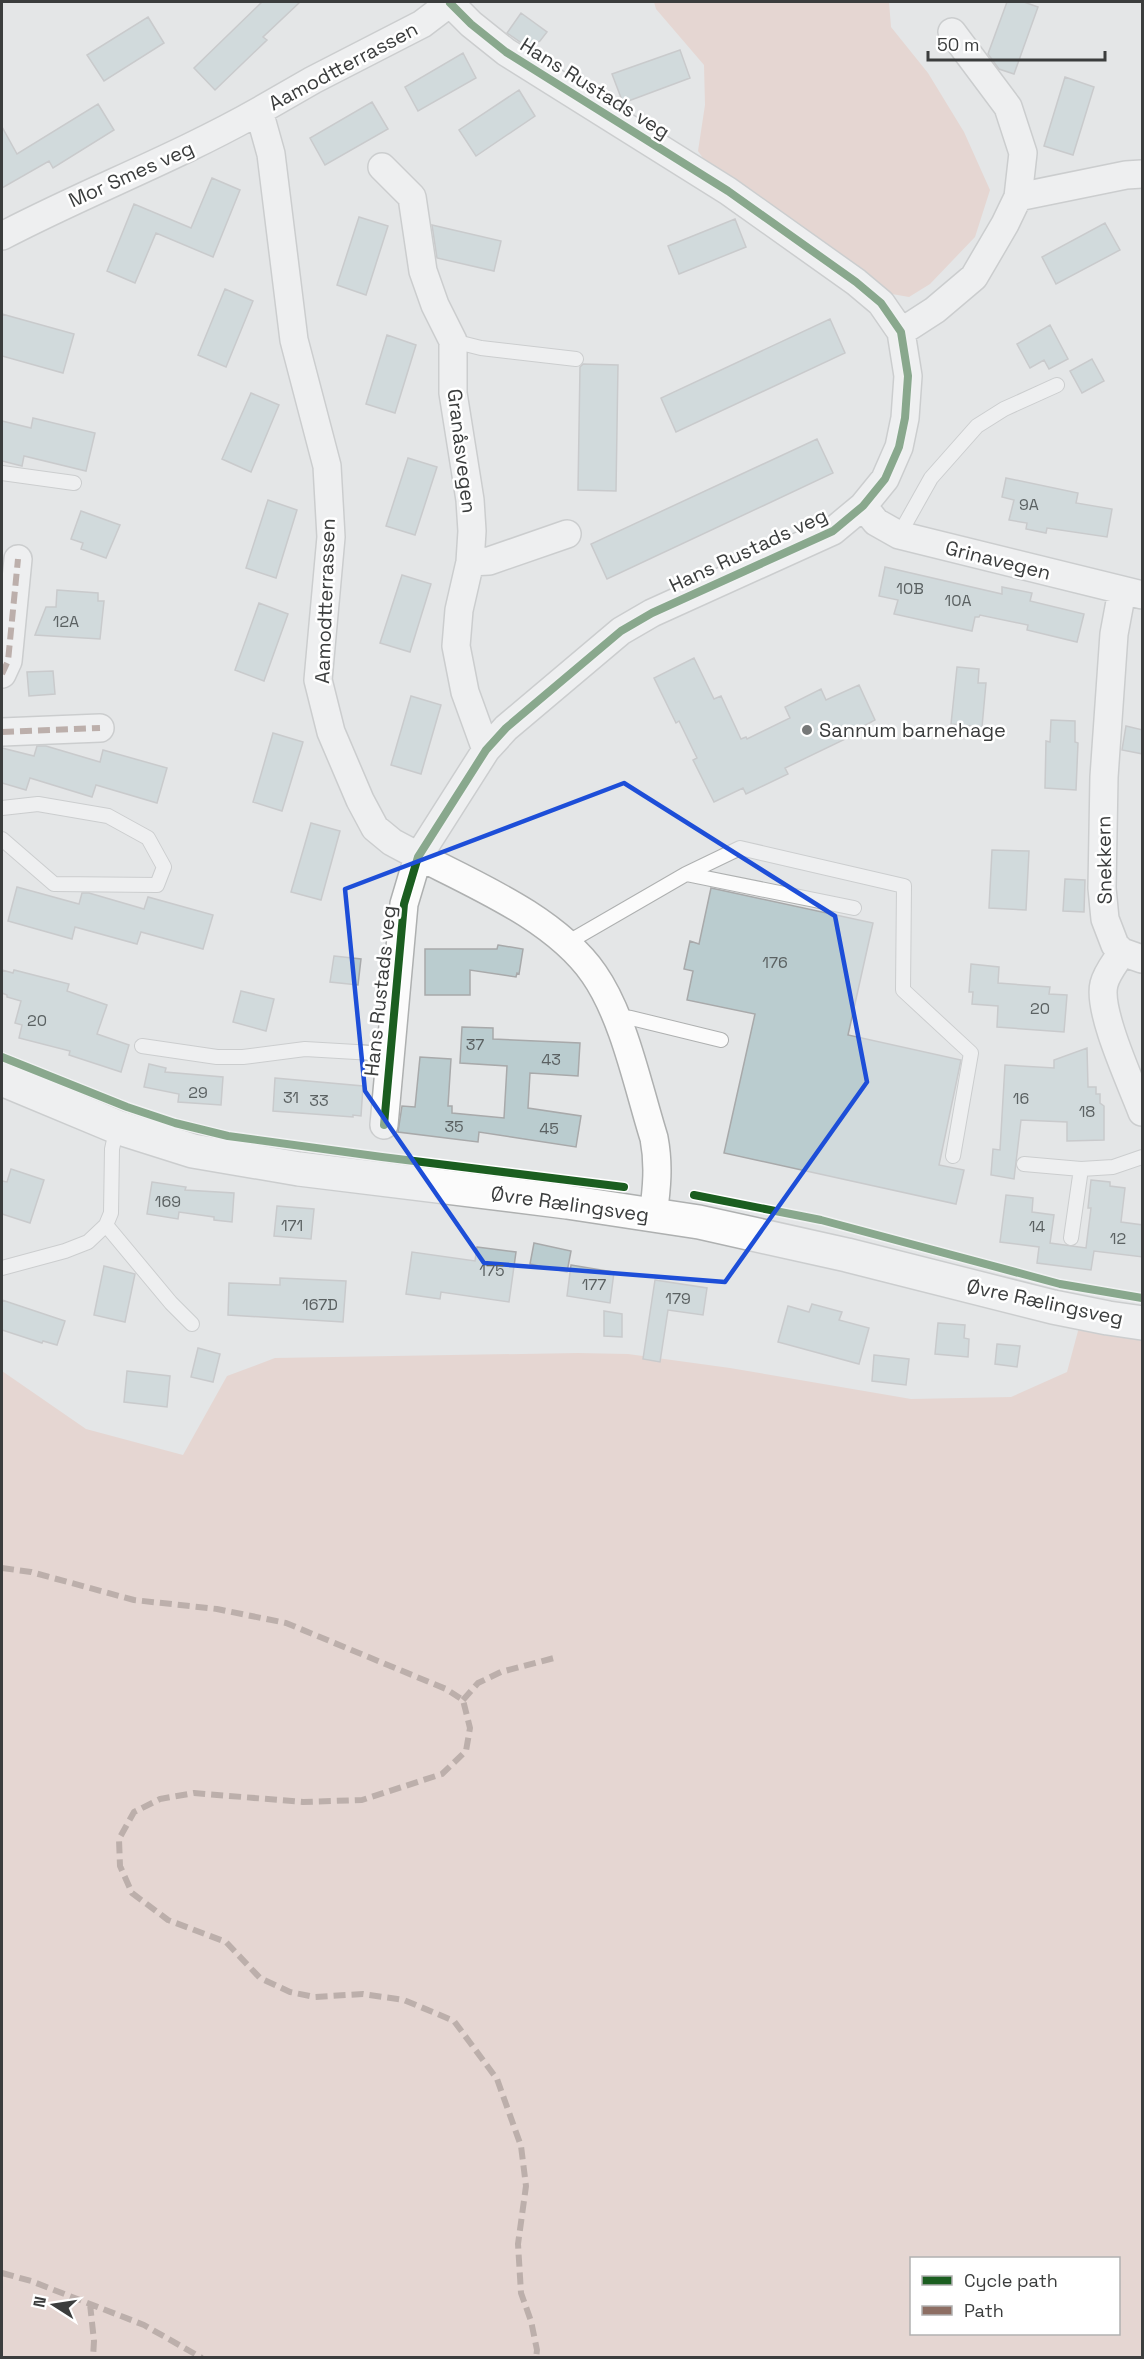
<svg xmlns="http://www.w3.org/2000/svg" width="1144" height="2359" viewBox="0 0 1144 2359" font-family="'Space Grotesk',sans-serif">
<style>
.green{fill:#e6c4b8;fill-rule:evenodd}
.building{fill:#bacccf;stroke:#a8a9aa;stroke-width:1.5}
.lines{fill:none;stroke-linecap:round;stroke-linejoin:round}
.lane-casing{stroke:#aeb0b0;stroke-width:16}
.street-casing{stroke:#aeb0b0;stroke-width:30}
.secondary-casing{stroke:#aeb0b0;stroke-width:36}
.lane{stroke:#fbfbfb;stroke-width:14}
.street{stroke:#fbfbfb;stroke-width:27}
.secondary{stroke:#fbfbfb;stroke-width:33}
.quiet{stroke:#8d6e63;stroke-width:6;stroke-dasharray:12 6;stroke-linecap:butt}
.cycleway-casing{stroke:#fff;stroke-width:11}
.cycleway{stroke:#1b5e20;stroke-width:8}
.marked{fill:none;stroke:#1d4ed8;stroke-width:4.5;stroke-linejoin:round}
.poi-dot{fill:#767878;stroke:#fff;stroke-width:2}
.labels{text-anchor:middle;stroke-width:5;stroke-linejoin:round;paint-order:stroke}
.number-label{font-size:16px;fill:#5b6162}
.street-label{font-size:20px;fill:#3b3d3d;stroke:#fff}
.poi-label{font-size:20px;fill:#3b3d3d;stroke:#fff;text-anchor:start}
</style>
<rect width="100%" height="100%" fill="#e4e6e7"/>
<path class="green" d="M654,2H889L891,27L928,73L964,132L990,190L975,237L930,284L909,297L864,289L725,190L698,151L705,105L704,65L656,9Z
M1085,1305L1142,1315V2357H2V1371L86,1429L183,1455L227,1376L275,1358L578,1353L628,1354L730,1368L911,1399L1011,1397L1067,1372ZM912,2258H1118V2334H912Z"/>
<path class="building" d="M262,2H300L263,37L267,40L215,90L194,68Z
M1007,2H1024L1038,7L1014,74L999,69L988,54Z
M521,13L547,32L540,41L529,48L507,33Z
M148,17L164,43L104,81L87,55Z
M680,50L690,78L623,103L612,74Z
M463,53L476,78L418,111L405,87Z
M1065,77L1094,87L1073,155L1044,146Z
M519,90L535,116L476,156L459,130Z
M372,102L388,129L325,165L310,138Z
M98,104L114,130L53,168L49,161L2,188V127L17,154Z
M212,178L240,190L213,257L156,233L135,283L107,271L134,204L191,228Z
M359,217L388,226L366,295L337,285Z
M735,219L746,247L679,274L668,246Z
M1105,223L1120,250L1056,284L1042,257Z
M432,225L501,241L494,271L437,258Z
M225,289L253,301L226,367L198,355Z
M2,314L74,334L63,373L2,356Z
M830,319L845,353L676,432L661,398Z
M1050,325L1068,359L1049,369L1044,360L1030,368L1017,344Z
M387,335L416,345L395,413L366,404Z
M1092,359L1104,381L1082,393L1070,371Z
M583,364L618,365L616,491L578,490L580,367Z
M251,393L279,405L251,472L222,459Z
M33,418L95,433L86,471L24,456L22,466L2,461V421L31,428Z
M817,439L833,473L607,579L591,544Z
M408,458L437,467L415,535L386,526Z
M1006,478L1078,493L1076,503L1112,509L1107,537L1047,528L1046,533L1026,529L1027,523L1009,520L1014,500L1002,497Z
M268,500L297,510L276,578L246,568Z
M81,511L120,525L106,558L81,549L83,543L71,539Z
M885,567L1002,594V587L1032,593L1030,601L1084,614L1077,642L1027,630L1028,625L980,615L979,617H975L972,631L894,614L898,600L879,596Z
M402,575L431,584L410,652L380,643Z
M57,590L98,593V601H104L100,639L35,635L46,607H56Z
M259,603L288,614L264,681L235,670Z
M694,658L714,699L721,696L741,739L746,737L747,739L790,718L785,707L821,689L826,700L859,685L875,720L862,727L864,730L785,768L788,774L746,794L743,788L714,802L693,760L697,758L679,721L676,723L654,678Z
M957,667L979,669L978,683H986L982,727L951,724Z
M53,671L55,694L29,696L27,672Z
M411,696L441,705L421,774L391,765Z
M1051,720L1075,721V742L1078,743L1076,790L1045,788L1046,741L1050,742Z
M1126,726L1143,730V754L1122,750Z
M273,733L303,742L282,811L253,802Z
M37,746H46L100,762L103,750L167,768L157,803L96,785L92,797L30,778L26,790L2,783V748L34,756Z
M311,823L340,831L321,900L291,892Z
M992,850L1029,851L1026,910L989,908Z
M1065,879L1085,880L1084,912L1063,911Z
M17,887L79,904L82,893H89L144,909L148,897L213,915L203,949L141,932L137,944L75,927L72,939L8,921Z
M711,888L873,923L848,1035L961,1060L939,1165L964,1170L956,1204L724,1153L755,1014L687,1000L693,971L684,969L690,941L699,944Z
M498,945L523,949L519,974L517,973L516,977L470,970V995H425V949H497Z
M334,956L361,959L358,985L330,982Z
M971,964L999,967L998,983L1050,987L1049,994L1067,995L1064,1032L997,1027L998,1006L972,1004L973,992H969Z
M2,970L13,973L14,970L69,984L67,991L107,1005L97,1034L129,1045L121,1072L69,1055L70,1051L19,1038L22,1025L15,1023L21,1001L7,997V995L2,993Z
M241,991L274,999L266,1031L233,1022Z
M462,1027L493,1028V1039L580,1043L578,1076L530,1073L528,1108L581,1116L576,1147L479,1132L478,1142L398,1132L402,1106L415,1107L420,1057L451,1059L448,1106H452V1113L504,1118L507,1066L460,1063Z
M1087,1048L1088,1087H1096V1094H1100V1103L1104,1106V1140L1067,1141V1122L1021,1120L1014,1179L991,1175L993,1149L1000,1150L1005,1065L1054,1068V1060Z
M149,1064L166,1068L165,1072L223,1077L221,1105L178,1102L179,1094L144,1087Z
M275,1078L363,1086L361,1116L353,1115V1117L273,1111Z
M11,1169L44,1180L30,1223L2,1214V1181L7,1182Z
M1091,1180L1110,1182V1186L1125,1188L1121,1222L1143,1225V1257L1094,1251L1091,1270L1037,1263L1039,1247L1000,1242L1006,1195L1033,1198L1032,1212L1054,1215L1050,1243L1086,1248L1091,1208H1088Z
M152,1182L186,1187L185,1190L234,1193L232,1222L214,1220V1217L179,1212L178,1219L147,1214Z
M277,1206L314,1209L311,1239L274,1236Z
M534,1243L571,1251L567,1272L530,1264Z
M477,1247L516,1252L509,1302L441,1292L440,1299L406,1294L412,1252L475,1261Z
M571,1265L614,1272L610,1303L567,1296Z
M104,1266L135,1274L125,1322L94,1315Z
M280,1278L346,1281L343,1322L228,1315L229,1283L280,1285Z
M655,1280L707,1288L703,1315L668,1310L660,1362L643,1359Z
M2,1300L65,1321L57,1345L43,1341L42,1343L2,1330Z
M812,1304L842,1312L839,1320L869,1328L859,1364L778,1342L788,1306L809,1312Z
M604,1311L622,1314V1337L604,1336Z
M938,1323L965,1325L964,1338L969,1339L968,1357L935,1354Z
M997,1344L1020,1346L1017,1367L995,1364Z
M198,1348L220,1354L213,1382L191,1377Z
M874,1355L909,1359L906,1385L872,1381Z
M127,1371L170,1376L167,1407L124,1402Z"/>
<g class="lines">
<g class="lane-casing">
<path id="lane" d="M453,341L481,348L576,359
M2,473L74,483
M899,535L931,478L977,426L1004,409L1057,385
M2,808L38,804L108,816L148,838L164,867L157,885L54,884L2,839
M686,874L854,908
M565,944L686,874L740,848L904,886L903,990L971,1053L953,1156
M615,1016L631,1018L721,1040
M142,1046L217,1057H243L305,1049L390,1054
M1024,1164L1081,1169L1113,1167L1142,1157
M106,1225L171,1303L192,1324
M1071,1238L1081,1169
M2,1268L65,1251L88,1242L106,1225L111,1213L112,1149L117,1127"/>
</g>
<g class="street-casing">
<path id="street" d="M451,2L422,24L313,80L259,111L271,154L294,340L327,466L331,537L318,680L331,732L360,800L375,828L392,842C457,878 551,912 594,974C624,1017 638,1087 654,1138C659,1164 657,1188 653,1215
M382,167L412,197L423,271L435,305L453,341V393L470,500L472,531L470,562L459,610L456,646L465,692L486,750
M1018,197L1126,175L1142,174
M2,236C86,192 176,158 259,111
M901,332L935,310L974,277L1005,224L1018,197L1023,153L1008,107L952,32
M863,506L876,522L899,535L1142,595
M470,562L489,561L567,534
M1122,591L1114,634L1104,777L1102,888L1105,919L1115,945L1122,952L1142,959
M2,674L8,661L18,559
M2,732L100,728
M1122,952C1116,962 1107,972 1104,984C1097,1011 1132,1085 1142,1112
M384,1125L404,904L418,857L486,750L506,728L621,631L652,613L833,531L863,506L885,479L899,447L905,418L908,376L901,332L881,303L856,282L728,191L506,52L471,24L450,3"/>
</g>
<g class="secondary-casing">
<path id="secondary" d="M2,1079L117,1127L193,1151L299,1169L567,1202L699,1222L847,1255L1053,1307L1108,1318L1142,1323"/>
</g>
<use href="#lane" class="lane"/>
<use href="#street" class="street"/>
<use href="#secondary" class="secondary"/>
<path class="quiet" d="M2,674L8,661L18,559
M2,732L100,728
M2,1568L31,1572L134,1600L217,1609L286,1623L446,1689L463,1700L470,1728L466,1751L442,1774L362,1800L303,1802L194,1793L160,1799L134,1812L119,1839L120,1866L132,1893L168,1920L226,1942L260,1978L290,1992L315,1997L363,1994L404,2000L454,2021L497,2079L521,2146L526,2186L518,2244L521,2293L531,2321L537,2350L536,2358
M463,1700L478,1683L501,1672L554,1658
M2,2273L31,2281L144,2325L202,2358
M90,2304L94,2341L93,2358"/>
<g class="cycleway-casing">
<path id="cycleway" d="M2,1057L127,1107L175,1123L228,1136L382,1157L624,1187
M384,1125L404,904L418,857L486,750L506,728L621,631L652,613L833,531L863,506L885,479L899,447L905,418L908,376L901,332L881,303L856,282L728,191L506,52L471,24L450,3
M694,1195L821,1220L1060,1284L1142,1298"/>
</g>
<use href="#cycleway" class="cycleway"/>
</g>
<path d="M0 0H1144V2359H0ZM624,783L835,916L867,1082L725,1282L484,1263L365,1091L345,889Z" fill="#e4e6e7" fill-opacity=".55" fill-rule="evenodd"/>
<path class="marked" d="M624,783L835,916L867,1082L725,1282L484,1263L365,1091L345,889Z"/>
<circle class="poi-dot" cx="807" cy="730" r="6"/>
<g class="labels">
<g class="number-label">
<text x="1029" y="510">9A</text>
<text x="910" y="594">10B</text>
<text x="958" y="606">10A</text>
<text x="66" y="627">12A</text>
<text x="775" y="968">176</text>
<text x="1040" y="1014">20</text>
<text x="37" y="1026">20</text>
<text x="475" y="1050">37</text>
<text x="551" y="1065">43</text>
<text x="198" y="1098">29</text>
<text x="291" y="1103">31</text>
<text x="1021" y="1104">16</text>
<text x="319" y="1106">33</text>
<text x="1087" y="1117">18</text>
<text x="454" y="1132">35</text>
<text x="549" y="1134">45</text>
<text x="168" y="1207">169</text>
<text x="292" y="1231">171</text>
<text x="1037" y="1232">14</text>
<text x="1118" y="1244">12</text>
<text x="492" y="1276">175</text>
<text x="594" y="1290">177</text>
<text x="678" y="1304">179</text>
<text x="320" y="1310">167D</text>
</g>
<g class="street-label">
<text transform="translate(343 66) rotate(-28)" y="7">Aamodtterrassen</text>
<text transform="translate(595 88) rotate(32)" y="7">Hans Rustads veg</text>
<text transform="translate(131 174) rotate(-24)" y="7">Mor Smes veg</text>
<text transform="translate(462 451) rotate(83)" y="7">Granåsvegen</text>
<text transform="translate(748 550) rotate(-25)" y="7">Hans Rustads veg</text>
<text transform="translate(998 560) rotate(14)" y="7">Grinavegen</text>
<text transform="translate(325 601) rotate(-88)" y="7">Aamodtterrassen</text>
<text transform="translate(1104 860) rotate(-91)" y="7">Snekkern</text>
<text transform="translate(380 991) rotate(-84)" y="7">Hans Rustads veg</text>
<text transform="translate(570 1204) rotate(8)" y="7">Øvre Rælingsveg</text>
<text transform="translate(1045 1302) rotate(12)" y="7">Øvre Rælingsveg</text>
</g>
<g class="poi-label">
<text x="819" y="737">Sannum barnehage</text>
</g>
</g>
<rect width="1144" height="2359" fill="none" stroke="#3b3d3d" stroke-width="6"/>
<rect x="910" y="2257" width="210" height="78" fill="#ffffff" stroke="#b1b1b1" stroke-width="1.5"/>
<rect x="922" y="2276" width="30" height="9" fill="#1b5e20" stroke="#b1b1b1" stroke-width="1.5"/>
<text x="964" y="2287" font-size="18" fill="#3b3d3d">Cycle path</text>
<rect x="922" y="2306" width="30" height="9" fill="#8d6e63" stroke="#b1b1b1" stroke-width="1.5"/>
<text x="964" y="2317" font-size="18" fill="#3b3d3d">Path</text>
<g transform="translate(54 2305) rotate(282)" stroke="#ffffff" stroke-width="4.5" paint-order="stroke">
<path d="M0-4.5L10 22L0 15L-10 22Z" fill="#3b3d3d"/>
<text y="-9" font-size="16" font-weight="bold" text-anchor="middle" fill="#3b3d3d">N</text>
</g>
<path d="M928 51v9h177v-9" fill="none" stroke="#3b3d3d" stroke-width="3"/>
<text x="937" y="51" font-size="18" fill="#3b3d3d" stroke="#ffffff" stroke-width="4.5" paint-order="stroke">50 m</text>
</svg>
